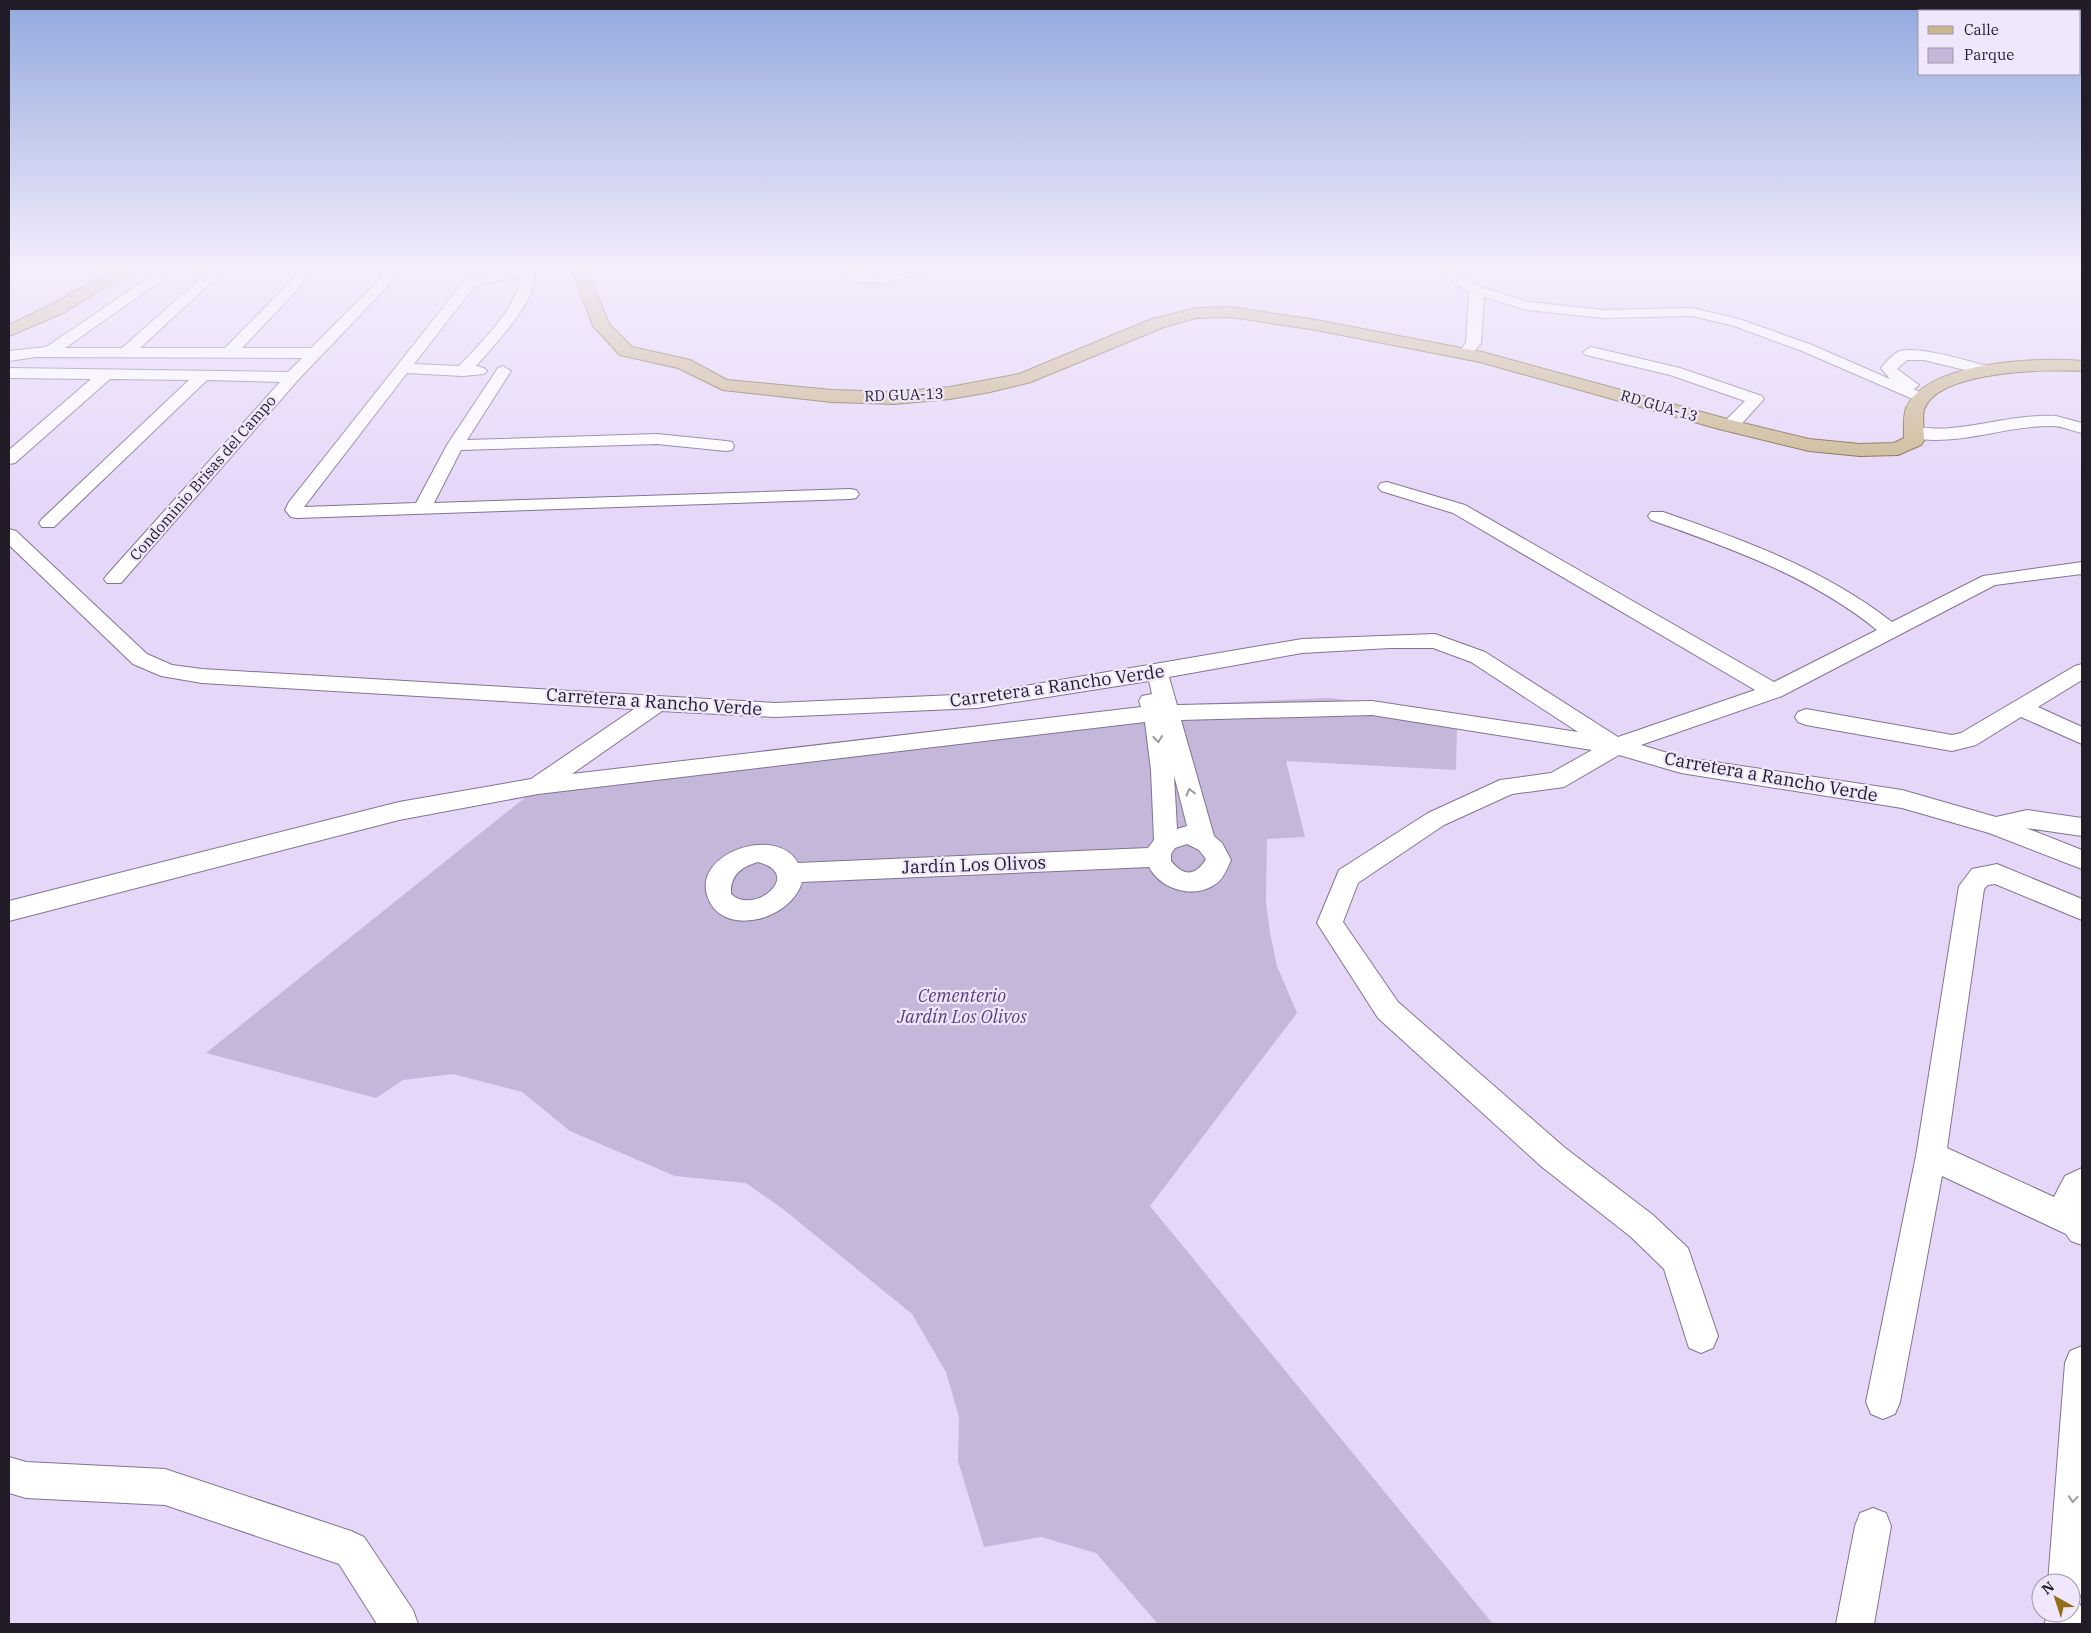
<svg xmlns="http://www.w3.org/2000/svg" width="2091" height="1633" viewBox="0 0 2091 1633" font-family="'IBM Plex Serif',serif">
<style>
.green{fill:#c5b7d9}
.lines{fill:none;stroke-linecap:round;stroke-linejoin:round}
.minor-casing{stroke:#817493;stroke-width:2}
.major-casing{stroke:#78623b;stroke-width:2}
.minor{fill:#fff;fill-rule:evenodd}
.major{fill:#cab78f;fill-rule:evenodd}
.oneway{stroke:#9c999f}
.labels{text-anchor:middle;stroke-width:4.5;stroke-linejoin:round;paint-order:stroke}
.far-street-label{font-size:15px;fill:#221c29;stroke:#f0e7fc}
.street-label{font-size:18px;fill:#221c29;stroke:#f0e7fc}
.park-label{font-size:18px;font-style:italic;fill:#5c3c7f;stroke:#f0e7fc}
</style>
<rect width="100%" height="100%" fill="#e6d7f9"/>
<path class="green" d="M1330,698L1405,708L1457,724L1456,770L1286,761L1305,837L1267,839L1266,902L1270,933L1277,966L1297,1013L1150,1206L1493,1624H1158L1096,1553L1041,1537L984,1547L958,1461L959,1417L946,1372L912,1314L783,1209L746,1183L675,1176L570,1131L522,1092L453,1074L403,1080L376,1098L206,1053L527,796L561,786L611,778L1190,704Z"/>
<g class="lines">
<g class="minor-casing">
<path id="minor" d="M163,268H179L65,348H122L212,268H227L140,348H225L304,268H318L242,348H311L391,268H405L298,380L121,583H107L104,579L107,575L280,382L207,380L54,527H42L39,523L42,519L189,380L110,379L15,463L9,464V450L91,379L9,378V368L288,372L302,358L36,357L9,361V351L46,347Z
M505,268H521L532,271C545,293 490,350 476,366L484,368L487,371L484,374L463,376L407,373L304,507L416,503L447,445L498,368L503,366L511,371L467,440L657,434L726,441L732,442L734,446L732,450L726,451L657,444L461,450L434,503L850,489L856,490L859,494L856,498L850,499L297,518L291,517L285,510L289,502L464,281L481,275L508,272ZM520,277C519,306 479,345 459,366L414,364L474,287L483,283Z
M838,268H854L874,275L891,273L910,268H930L928,271C902,279 859,295 838,268Z
M1432,268H1448L1481,287L1529,302L1604,310L1692,308L1739,319L1812,345L1890,379L1881,368C1885,363 1892,355 1898,352C1915,344 1975,363 1994,368L1997,371L1989,376L1924,360H1907L1897,369L1919,385L1914,389L1930,398L1922,403L1802,351L1734,326L1692,316L1604,318L1527,310L1484,297L1481,343L1470,357L1465,359L1457,354L1466,343L1469,292Z
M1591,347L1680,368L1762,396L1764,399L1736,430H1724L1722,426L1724,422L1745,401L1670,375L1586,355L1583,352Z
M2056,416L2082,423V433C2072,431 2062,426 2052,426C2005,425 1955,448 1908,437L1906,433L1908,429C1922,426 1937,430 1951,428C1986,425 2020,414 2056,416Z
M1387,482L1465,505L1774,682L1877,630C1810,576 1730,548 1651,520L1648,516L1651,512H1663C1744,540 1824,569 1892,622L1983,576L2082,562V574L1995,585L1782,696L1641,745L1681,757L1902,790L1996,817L2027,810L2082,818V836L2026,828L2082,850V869L1989,833L1902,808L1681,773L1619,755L1564,787L1512,794L1444,825L1358,883L1343,922L1398,1002L1564,1147L1653,1215L1688,1248L1718,1336L1713,1348L1701,1353L1689,1348L1664,1269L1631,1237L1542,1167L1378,1018L1317,923L1339,870L1428,813L1500,780L1551,773L1592,750L1372,715L1181,720L1214,836L1222,843L1231,860C1228,867 1223,879 1217,883C1195,900 1161,890 1149,867L802,882C791,921 720,939 707,895C694,852 778,825 798,863L1148,848L1154,840L1151,770L1145,722L538,794L399,820L9,921V901L399,802L531,779L634,709L202,683L161,676L133,664L9,545V529L16,531L147,654L172,665L202,669L775,703L977,694L1302,639L1435,634L1485,652L1618,737L1755,690L1453,513L1381,491L1378,487L1381,483ZM1390,648H1433L1471,662L1578,732L1372,701L1177,705L1169,677L1302,653ZM1149,681L1152,694L1142,696L1139,701L1141,707L572,774L662,711L775,717L977,708ZM1174,775L1187,826L1177,829ZM1187,844L1199,850L1206,859C1196,876 1184,877 1171,861V854L1175,848ZM758,862C805,874 754,916 731,894C730,875 741,867 758,862Z
M2082,664V680L2038,707L2082,727V744L2021,717L1976,745L1952,751L1806,725L1798,722L1795,717L1798,712L1806,709L1952,735L1961,733L2075,666Z
M1997,864L2082,899V920L1995,884L1988,885L1984,889L1947,1148L2054,1197L2065,1176L2082,1168V1245L2071,1241L2066,1234L1942,1176L1900,1402L1895,1414L1883,1419L1871,1414L1866,1402L1916,1156L1959,886L1972,869Z
M2082,1346V1592L2080,1596L2076,1598L2082,1608V1624H2045L2046,1613H2071V1583H2048L2065,1363L2070,1351Z
M9,1457L26,1462L165,1469L351,1531L364,1537L413,1610L418,1624H377L339,1564L165,1505L26,1498L9,1493Z
M1873,1508L1886,1513L1891,1526L1874,1624H1836L1855,1526L1860,1513Z"/>
</g>
<g class="major-casing">
<path id="major" d="M118,268H137L63,313L9,336V325L51,305Z
M568,268L587,270L609,324L632,347L690,360L727,380L832,390L894,392L950,387L1019,374L1152,319L1196,308L1231,307L1316,320L1482,352L1731,420L1809,439L1860,444L1894,443L1904,438C1904,429 1903,416 1906,408C1927,361 2039,357 2082,361V371C2049,369 1937,370 1924,410C1922,419 1924,432 1924,441L1921,445L1898,455L1860,456L1809,451L1719,429L1480,362L1316,330L1231,317L1196,318L1164,327L1031,382L990,392L950,399L894,404L832,402L723,390L678,368L620,355L593,326L574,275Z"/>
</g>
<use href="#minor" class="minor"/>
<use href="#major" class="major"/>
</g>
<defs><path id="oneway-chevron" d="M-2-3.5L2.5 0L-2 3.5" fill="none" stroke-width="1.6" stroke-linecap="round" stroke-linejoin="round" transform="scale(1.25)"/></defs>
<g class="oneway">
<use href="#oneway-chevron" transform="translate(1158 739) rotate(83)"/>
<use href="#oneway-chevron" transform="translate(1190 792) rotate(-105)"/>
<use href="#oneway-chevron" transform="translate(2073 1499) rotate(94)"/>
</g>
<linearGradient id="sky" x2="0" y2="1"><stop stop-color="#92a9de"/><stop offset="0.54" stop-color="#f4edfc"/><stop offset="1" stop-color="#f4edfc" stop-opacity="0"/></linearGradient>
<rect width="2091" height="496" fill="url(#sky)"/>
<g class="labels">
<g class="far-street-label">
<text transform="translate(904 395) rotate(-2)" y="5">RD GUA-13</text>
<text transform="translate(1659 406) rotate(16)" y="5">RD GUA-13</text>
<text transform="translate(203 478) rotate(-49)" y="5">Condominio Brisas del Campo</text>
</g>
<g class="street-label">
<text transform="translate(1057 686) rotate(-8)" y="6">Carretera a Rancho Verde</text>
<text transform="translate(654 702) rotate(4)" y="6">Carretera a Rancho Verde</text>
<text transform="translate(1771 777) rotate(10)" y="6">Carretera a Rancho Verde</text>
<text transform="translate(974 865) rotate(-2)" y="6">Jardín Los Olivos</text>
</g>
<g class="park-label">
<text x="962" y="1002">Cementerio<tspan x="962" dy="21">Jardín Los Olivos</tspan></text>
</g>
</g>
<rect width="2091" height="1633" fill="none" stroke="#221c29" stroke-width="20"/>
<rect x="1918" y="10" width="162" height="65" fill="#f0e7fc" stroke="#9e96a8"/>
<rect x="1928" y="26" width="25" height="8" fill="#cab78f" stroke="#9e96a8"/>
<text x="1964" y="35" font-size="15" fill="#221c29">Calle</text>
<rect x="1928" y="48" width="25" height="15" fill="#c5b7d9" stroke="#9e96a8"/>
<text x="1964" y="60" font-size="15" fill="#221c29">Parque</text>
<g transform="translate(2056 1598) rotate(321)"><circle r="24" fill="#f0e7fc" stroke="#9e96a8"/>
<path d="M0-4L9 19L0 12L-9 19Z" fill="#926f16"/>
<text y="-8" font-size="14" font-weight="bold" text-anchor="middle" fill="#221c29">N</text>
</g>
</svg>
